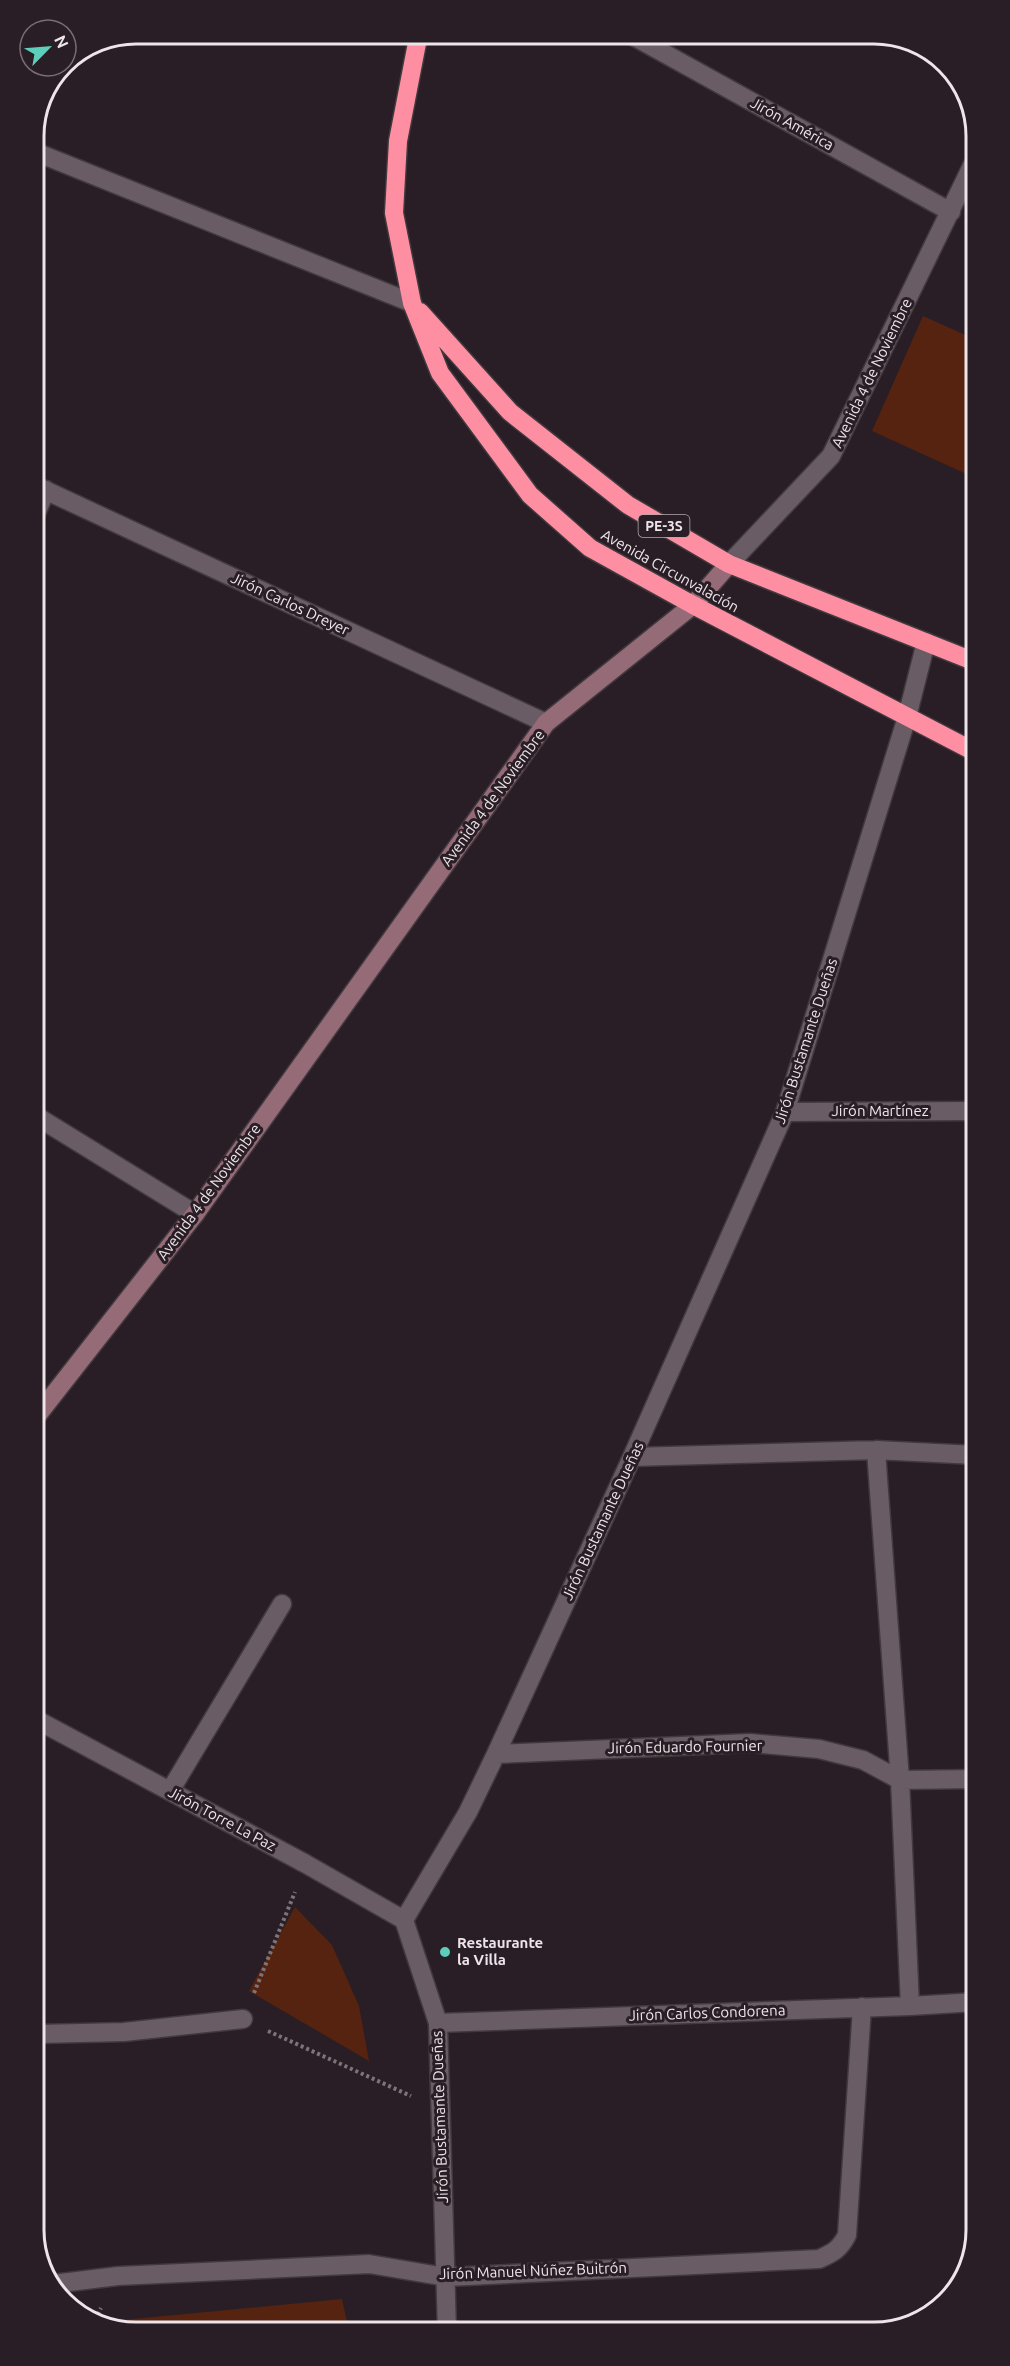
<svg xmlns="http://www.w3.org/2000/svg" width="1010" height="2366" viewBox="0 0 1010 2366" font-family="Ubuntu,sans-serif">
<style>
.green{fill:#55230f}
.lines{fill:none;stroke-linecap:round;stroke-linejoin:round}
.street-casing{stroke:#41393e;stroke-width:21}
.secondary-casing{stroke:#41393e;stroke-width:21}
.highway-casing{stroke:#41393e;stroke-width:21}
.path{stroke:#7d747a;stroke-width:4;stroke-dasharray:3 3;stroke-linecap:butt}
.street{stroke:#695c65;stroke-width:18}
.secondary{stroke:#966b78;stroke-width:18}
.highway{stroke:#fe8fa3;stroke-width:18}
.poi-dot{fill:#5dceb9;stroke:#291e25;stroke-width:2}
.labels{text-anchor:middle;stroke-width:6;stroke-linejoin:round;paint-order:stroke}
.shield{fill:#291e25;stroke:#b2a9af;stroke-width:1.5}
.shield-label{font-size:14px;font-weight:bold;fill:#ede5ea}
.street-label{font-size:15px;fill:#ede5ea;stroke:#291e25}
.poi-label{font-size:15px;font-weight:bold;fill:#ede5ea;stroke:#291e25;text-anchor:start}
.rim{fill:none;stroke:#ede5ea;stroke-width:3}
</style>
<rect width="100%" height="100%" fill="#291e25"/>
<path class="green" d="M923,316L972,338L973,477L872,431Z
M295,1907L332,1945L359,2006L369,2061L249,1991Z
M342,2299L349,2331L129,2333L101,2322Z"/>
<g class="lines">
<g class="street-casing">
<path id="street" d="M633,36L951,212
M33,151L412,303
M34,485L546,723
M34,518L46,490
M729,564L831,456L972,166
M785,1112L974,1111
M36,1116L195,1214
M876,1450L900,1780L910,2006
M632,1457L876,1450L975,1455
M37,1720L306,1864L404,1920
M496,1754L750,1743L819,1749L863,1760L900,1780L976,1779
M170,1791L282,1604
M438,2023L910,2006L976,2002
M38,2034L124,2032L243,2019
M53,2284L118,2276L369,2264L446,2277L819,2259C833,2253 840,2249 847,2235L862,2007
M447,2331L438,2023L404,1920L468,1812L496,1754L632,1457L785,1112L907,717L926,642"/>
</g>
<g class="secondary-casing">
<path id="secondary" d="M36,1417L195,1214L546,723L693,605L729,564"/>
</g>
<g class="highway-casing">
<path id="highway" d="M418,38L398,141L394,213L412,303L440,373L530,495L590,548L693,605L973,751
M420,312L510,412L628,505L729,564L973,661"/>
</g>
<path class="path" d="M254,1993L295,1892
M268,2031L411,2096
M95,2320L101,2308"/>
<use href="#street" class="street"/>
<use href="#secondary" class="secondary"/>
<use href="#highway" class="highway"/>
</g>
<circle class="poi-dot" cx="445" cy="1952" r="6"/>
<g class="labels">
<rect class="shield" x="638.5" y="515" width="51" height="22" rx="4.5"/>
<g class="shield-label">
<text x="664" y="531">PE-3S</text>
</g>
<g class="street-label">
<text transform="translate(792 124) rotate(29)" y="5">Jirón América</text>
<text transform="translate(872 373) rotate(-64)" y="5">Avenida 4 de Noviembre</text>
<text transform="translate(670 571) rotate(29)" y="5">Avenida Circunvalación</text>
<text transform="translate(290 604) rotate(25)" y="5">Jirón Carlos Dreyer</text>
<text transform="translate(493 798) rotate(-54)" y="5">Avenida 4 de Noviembre</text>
<text transform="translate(806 1041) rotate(-72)" y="5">Jirón Bustamante Dueñas</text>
<text x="880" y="1116">Jirón Martínez</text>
<text transform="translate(209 1192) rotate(-54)" y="5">Avenida 4 de Noviembre</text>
<text transform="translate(603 1521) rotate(-65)" y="5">Jirón Bustamante Dueñas</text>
<text transform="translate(685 1747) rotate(-1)" y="5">Jirón Eduardo Fournier</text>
<text transform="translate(222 1819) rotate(28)" y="5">Jirón Torre La Paz</text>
<text transform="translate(707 2013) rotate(-2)" y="5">Jirón Carlos Condorena</text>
<text transform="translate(440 2117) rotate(-92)" y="5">Jirón Bustamante Dueñas</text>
<text transform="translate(533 2271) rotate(-2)" y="5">Jirón Manuel Núñez Buitrón</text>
</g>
<g class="poi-label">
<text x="457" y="1948">Restaurante<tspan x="457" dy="17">la Villa</tspan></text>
</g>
</g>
<path d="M0 0H1010V2366H0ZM136 44H874A92 92 0 0 1 966 136V2230A92 92 0 0 1 874 2322H136A92 92 0 0 1 44 2230V136A92 92 0 0 1 136 44Z" fill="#291e25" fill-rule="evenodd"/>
<path class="rim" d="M136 44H874A92 92 0 0 1 966 136V2230A92 92 0 0 1 874 2322H136A92 92 0 0 1 44 2230V136A92 92 0 0 1 136 44Z"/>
<g transform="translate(48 48) rotate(65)"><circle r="28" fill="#291e25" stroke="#776e74" stroke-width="1.5"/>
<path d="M0-4.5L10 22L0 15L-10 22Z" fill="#5dceb9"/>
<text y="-9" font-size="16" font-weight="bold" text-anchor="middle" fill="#ede5ea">N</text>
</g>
</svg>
